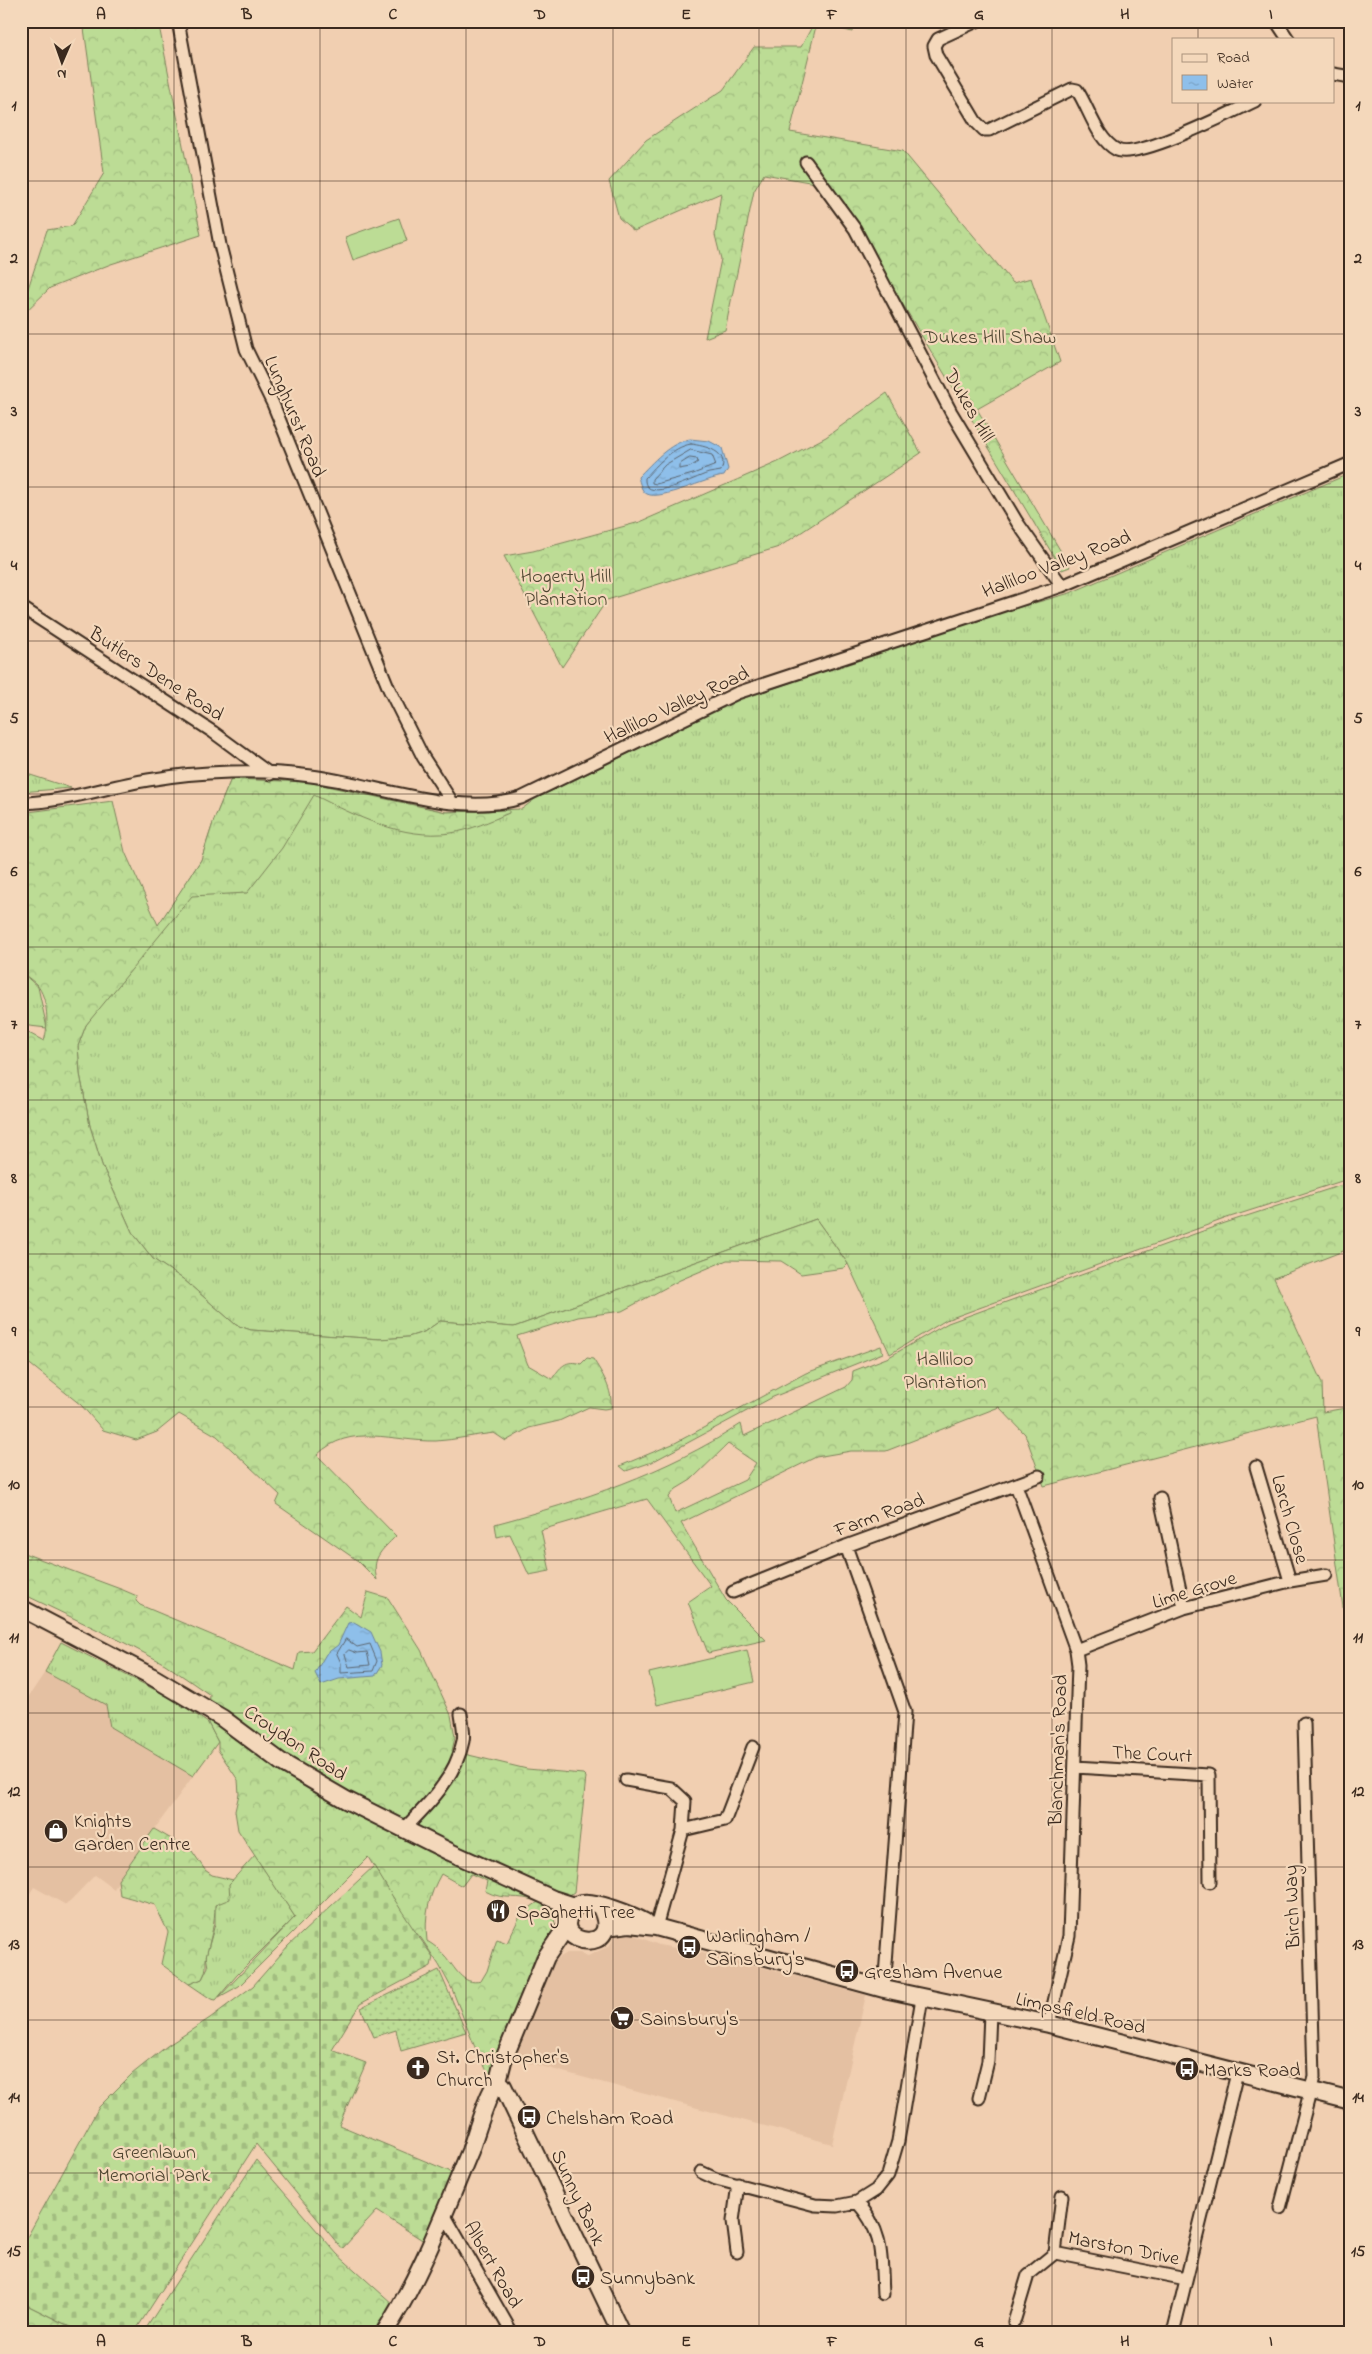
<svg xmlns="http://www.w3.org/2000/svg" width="1372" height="2354" viewBox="0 0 1372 2354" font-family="'Indie Flower',sans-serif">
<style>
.built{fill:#e4c0a2}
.grass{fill:url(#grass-tufts);stroke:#7c835a}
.forest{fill:url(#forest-crowns);stroke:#7c835a;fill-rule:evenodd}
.cemetery{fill:url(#cemetery-stones);stroke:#7c835a}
.garden{fill:url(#garden-dots);stroke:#7c835a}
.pitch{fill:#bcdc95;stroke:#7c835a}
.water{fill:url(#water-ripples);stroke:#6d8398}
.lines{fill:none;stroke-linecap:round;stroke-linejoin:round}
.shore{stroke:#5c6670;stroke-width:1}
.street-casing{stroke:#3b2a1e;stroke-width:15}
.secondary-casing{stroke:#3b2a1e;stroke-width:20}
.street{stroke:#f4d8bb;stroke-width:11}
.secondary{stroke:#f4d8bb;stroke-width:16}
.grid{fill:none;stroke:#3b2a1e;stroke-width:1;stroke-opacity:0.55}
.labels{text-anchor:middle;stroke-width:4.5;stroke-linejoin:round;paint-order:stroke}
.park-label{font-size:20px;fill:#4e4530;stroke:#f4d8bb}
.street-label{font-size:20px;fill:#3b2a1e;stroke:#f4d8bb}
.poi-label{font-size:20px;fill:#3b2a1e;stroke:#f4d8bb;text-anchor:start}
.neatline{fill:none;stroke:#3b2a1e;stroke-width:2}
.grid-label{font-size:16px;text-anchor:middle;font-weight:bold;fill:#3b2a1e}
</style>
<defs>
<pattern id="grass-tufts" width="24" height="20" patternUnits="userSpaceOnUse" patternTransform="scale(1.25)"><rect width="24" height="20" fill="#bcdc95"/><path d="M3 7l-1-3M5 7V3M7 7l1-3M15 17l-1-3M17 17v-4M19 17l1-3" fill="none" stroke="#a2bd80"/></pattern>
<pattern id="forest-crowns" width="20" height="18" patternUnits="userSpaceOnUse" patternTransform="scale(1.25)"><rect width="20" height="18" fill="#bcdc95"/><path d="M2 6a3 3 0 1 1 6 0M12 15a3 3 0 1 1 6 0" fill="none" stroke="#a2bd80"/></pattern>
<pattern id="cemetery-stones" width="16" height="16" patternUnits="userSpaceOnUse" patternTransform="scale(1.25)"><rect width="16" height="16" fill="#bcdc95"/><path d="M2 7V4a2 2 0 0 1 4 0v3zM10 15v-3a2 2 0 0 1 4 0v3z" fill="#a2bd80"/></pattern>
<pattern id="garden-dots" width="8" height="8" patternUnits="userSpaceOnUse" patternTransform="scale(1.25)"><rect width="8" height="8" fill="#bcdc95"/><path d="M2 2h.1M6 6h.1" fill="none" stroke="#a2bd80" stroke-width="1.8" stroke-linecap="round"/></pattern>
<pattern id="water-ripples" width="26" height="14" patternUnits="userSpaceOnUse" patternTransform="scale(1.25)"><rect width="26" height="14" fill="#8ebfea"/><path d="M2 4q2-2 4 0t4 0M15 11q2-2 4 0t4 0" fill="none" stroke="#7ba4c8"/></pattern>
</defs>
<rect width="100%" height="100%" fill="#f1cfb1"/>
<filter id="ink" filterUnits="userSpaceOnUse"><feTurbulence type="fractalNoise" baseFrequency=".02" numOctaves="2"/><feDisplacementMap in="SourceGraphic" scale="10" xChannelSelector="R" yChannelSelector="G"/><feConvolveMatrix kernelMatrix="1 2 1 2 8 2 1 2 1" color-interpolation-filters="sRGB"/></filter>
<g filter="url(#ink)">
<path class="built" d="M61,1642L208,1723L218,1742L123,1872L114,1889L95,1875L66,1905L34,1887L21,1907V1708L45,1672Z
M616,1935H634L659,1945L728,1958L866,1995L832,2144L515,2059L548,1972L557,1959L567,1953H580L588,1956L609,1946Z"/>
<path class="grass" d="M1351,473V1178L1227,1218L946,1320L890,1354L848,1264L816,1219L514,1327L440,1321L424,1332L408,1337L380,1339L251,1330L236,1325L183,1279L153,1259L132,1232L102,1165L90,1126L80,1074L78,1046L86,1025L158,926L201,860L214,820L231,779L308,782L446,812L522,809L535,799L739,700L971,621L1070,593Z
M21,772L71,788L21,792Z
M21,972L38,987L47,1028L21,1025Z
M61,1642L175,1700L208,1723L218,1742L193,1776L110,1727L106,1705L45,1672Z
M255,1855L295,1917L237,1975L216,2000L211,1999L189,1984L202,1979L208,1967L206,1956L215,1924V1905L229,1884Z"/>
<path class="forest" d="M83,21H158L201,235L111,264L50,288L21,316V310L47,230L72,226L104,173Z
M815,21H856L852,32L817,22L790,132L903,151L1013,283L1031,278L1060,362L977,409L1070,567L1062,570L832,186L764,174L754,191L725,330L705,338L721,259L715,235L721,193L634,231L619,218L609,181L646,140L723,90L754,47H801Z
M887,393L921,453L779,547L607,600L562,667L504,556L533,551L640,522L778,462L826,437Z
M231,779L308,782L446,812L509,810V813C490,821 471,830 451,833C402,840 356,816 314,795L282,848L247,893L192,896L86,1025L78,1046L80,1074L90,1126L102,1165L132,1232L153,1259L183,1279L236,1325L251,1330L380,1339L408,1337L424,1332L440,1321L514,1327L816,1219L848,1264L844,1268L801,1274L781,1261L727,1260L680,1280L622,1311L578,1317L517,1336L528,1365L552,1379C560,1367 566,1359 581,1364L587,1358L593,1359C602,1373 613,1390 611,1408L604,1409L589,1407L559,1421L529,1428L506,1441L494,1433C474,1435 455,1440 436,1441C393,1442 351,1422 317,1455L396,1536C381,1551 371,1558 377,1580L358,1561L276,1504L280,1495L217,1436L179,1414L157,1432L136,1440L103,1430L81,1405L21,1357V1029L44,1041C49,1026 48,998 37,985C32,980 26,976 21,972V813L113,801L125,852L158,925L201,860L214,820Z
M1351,1182V1248L1274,1278L1322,1383L1323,1412L1351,1407V1664L1316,1416L1044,1486L1025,1434L999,1407L886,1451H851L816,1457L681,1523L726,1600L766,1640L708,1653L688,1602L711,1586L647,1499L541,1530L550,1571L529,1575L510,1534L497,1537L495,1524C581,1501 666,1473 741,1424L744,1436L846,1387L852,1380L853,1371L889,1357L948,1323L1225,1223ZM728,1444L756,1463L745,1480L675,1513L669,1497L676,1489L691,1480Z
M881,1346L883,1353L773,1397L652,1462L626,1471L620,1466L675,1443L806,1373Z
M21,1552L123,1590L137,1596L136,1601L140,1605L295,1670L299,1652L312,1651L346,1606L361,1617L368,1592L388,1598L421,1650L451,1715L455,1737L452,1751L527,1769L583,1774L586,1777L574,1892L565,1898L554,1915L555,1928L536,1955L491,2079L474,2045L452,1989L439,1965L421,1938L409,1925L368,1857L239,1986L219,1997L295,1917L238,1830L235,1811L239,1794L238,1780L218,1750V1742L208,1723L210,1695L165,1664L123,1642L21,1593ZM441,1874L462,1886L471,1874L487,1881L485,1891C505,1902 518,1893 538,1902L521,1914L507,1943L497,1939L487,1971L481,1981C462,1986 455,1967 445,1956C440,1950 434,1945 427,1941C424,1916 429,1895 441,1874Z
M154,1829L192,1851L205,1870L212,1875L233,1880L229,1884L230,1899L215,1905C215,1923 211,1936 207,1953C204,1965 209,1965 202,1979L189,1984L161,1964L168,1932L155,1905L120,1895L118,1880Z
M256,2160L337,2254L393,2304L374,2333H143Z
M21,2302L83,2333H21Z"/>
<path class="cemetery" d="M374,1866C393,1898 412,1928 433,1957L431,1966L360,2004L332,2050L366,2063L339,2125L449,2171L453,2176L427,2243L377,2211L342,2249L256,2144L134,2333H83L21,2302V2248L99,2107L132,2074L167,2046L210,2018L253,1986L288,1946Z"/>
<path class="garden" d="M439,1970L466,2032L401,2051L396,2030L374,2037L361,2008Z"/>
<path class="pitch" d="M399,218L407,241L353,260L345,237Z
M747,1650L754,1682L657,1705L649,1673Z"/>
<path class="water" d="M690,439L709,441L722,448L728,469L724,476C706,478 661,501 647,494C641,491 640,483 638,477C653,462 669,443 690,439Z
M354,1622L371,1632L380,1652L382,1665L375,1676L339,1679L321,1685L315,1673L326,1654L338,1645L348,1623Z"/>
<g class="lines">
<path class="shore" d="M691,444C705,446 730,451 721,471C717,472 713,472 709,473C697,476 643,506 645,478C657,465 672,447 691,444Z
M691,450L712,455L716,465L693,474L656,484L652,483V479L665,465Z
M690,458L697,459L698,462L690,467L679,469V465Z
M346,1639L357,1647L370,1644L377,1661L373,1671L341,1673V1663L337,1654Z
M349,1650L357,1653L367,1652L370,1665L349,1667L345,1654Z"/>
<g class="street-casing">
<path id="street" d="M178,21L220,245L246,349L273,404L389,689L423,757L452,802
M977,21L938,39L934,46L936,55L976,122L984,130H989L1072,89L1077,90C1089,108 1097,140 1117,150C1137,160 1232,112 1255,101
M1276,21L1288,39
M1333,74L1351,77
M806,162L855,229L951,412L1017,522L1062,586
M21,607L213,732L270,774
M21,803C65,802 105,787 148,780C200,771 259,769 311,776C377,784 457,818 521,798L737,693L1062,586L1351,463
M1256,1467L1290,1581
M1016,1485L1076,1650L1078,1665L1069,1936L1049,2024
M1160,1498L1184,1608
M846,1546L905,1712L884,1989
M733,1592L846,1546L1039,1476
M1076,1650L1184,1608L1290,1581L1326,1575
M1075,1767L1209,1775L1210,1882
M626,1780L671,1788L685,1801L683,1830
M403,1830C428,1805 456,1777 463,1741C465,1733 462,1722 461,1714
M656,1927L683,1830L725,1820L753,1747
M979,2098L988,2061L990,2013
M701,2172L716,2179L815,2205L837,2206L857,2202L876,2190L888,2175L898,2141L922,1998
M857,2202C884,2232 881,2256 883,2294
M1280,2208L1314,2077L1304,1723
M444,2214L512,2333
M737,2252L733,2221L738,2184
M1055,2253L1062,2196
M1014,2322L1028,2275L1055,2253L1186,2279
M1173,2333L1237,2073"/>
</g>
<g class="secondary-casing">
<path id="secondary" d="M21,1608L151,1676L222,1718L281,1762L346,1800L450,1852L553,1899L575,1906
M600,1906C626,1957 549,1945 571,1913C574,1908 576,1904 582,1903C595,1900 632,1915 645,1922
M606,1927L629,1924L656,1927L884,1989L1049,2024L1351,2101
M498,2081L503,2086L621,2333
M384,2333C421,2276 444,2213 470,2151C476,2134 488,2091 498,2081L503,2061L546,1957L567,1926"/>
</g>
<use href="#street" class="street"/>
<use href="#secondary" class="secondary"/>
</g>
</g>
<path class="grid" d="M174,21V2333M320,21V2333M466,21V2333M613,21V2333M759,21V2333M906,21V2333M1052,21V2333M1198,21V39M1198,101V2333M21,181H1351M21,334H1351M21,487H1351M21,641H1351M21,794H1351M21,947H1351M21,1100H1351M21,1254H1351M21,1407H1351M21,1560H1351M21,1713H1351M21,1867H1351M21,2020H1351M21,2173H1351"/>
<defs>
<g id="shop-disc" transform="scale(1.25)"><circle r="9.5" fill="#3b2a1e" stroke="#f4d8bb"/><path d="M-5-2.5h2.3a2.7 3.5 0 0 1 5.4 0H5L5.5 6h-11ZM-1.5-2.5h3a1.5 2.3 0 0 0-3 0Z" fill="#fff"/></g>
<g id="restaurant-disc" transform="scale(1.25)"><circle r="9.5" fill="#3b2a1e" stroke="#f4d8bb"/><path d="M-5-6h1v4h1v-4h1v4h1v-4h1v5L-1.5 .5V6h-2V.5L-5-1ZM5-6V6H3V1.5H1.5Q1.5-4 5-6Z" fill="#fff"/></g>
<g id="bus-disc" transform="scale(1.25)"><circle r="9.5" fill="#3b2a1e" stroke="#f4d8bb"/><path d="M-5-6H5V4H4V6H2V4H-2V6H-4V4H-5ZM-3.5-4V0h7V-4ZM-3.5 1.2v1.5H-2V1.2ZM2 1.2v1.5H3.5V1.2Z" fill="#fff"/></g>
<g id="supermarket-disc" transform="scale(1.25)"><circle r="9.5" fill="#3b2a1e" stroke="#f4d8bb"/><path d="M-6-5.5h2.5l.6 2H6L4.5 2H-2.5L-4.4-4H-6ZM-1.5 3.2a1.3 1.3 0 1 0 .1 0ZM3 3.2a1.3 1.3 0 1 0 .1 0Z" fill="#fff"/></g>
<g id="church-disc" transform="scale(1.25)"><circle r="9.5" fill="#3b2a1e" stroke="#f4d8bb"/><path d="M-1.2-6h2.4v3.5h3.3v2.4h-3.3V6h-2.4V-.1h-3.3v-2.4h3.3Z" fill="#fff"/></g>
</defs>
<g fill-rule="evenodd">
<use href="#shop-disc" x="56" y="1831"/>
<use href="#restaurant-disc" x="498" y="1911"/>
<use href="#bus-disc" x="689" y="1947"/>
<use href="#bus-disc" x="847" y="1971"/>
<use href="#supermarket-disc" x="622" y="2018"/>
<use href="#church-disc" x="418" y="2068"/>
<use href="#bus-disc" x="1187" y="2069"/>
<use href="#bus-disc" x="529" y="2117"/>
<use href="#bus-disc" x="583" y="2277"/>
</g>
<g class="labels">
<g class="park-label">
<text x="990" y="343">Dukes Hill Shaw</text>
<text x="566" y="582">Hogerty Hill<tspan x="566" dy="23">Plantation</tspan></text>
<text x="945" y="1365">Halliloo<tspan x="945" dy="23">Plantation</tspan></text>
<text x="154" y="2158">Greenlawn<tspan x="154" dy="23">Memorial Park</tspan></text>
</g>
<g class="street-label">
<text transform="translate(970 405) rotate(60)" y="7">Dukes Hill</text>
<text transform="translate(296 416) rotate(67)" y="7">Lunghurst Road</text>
<text transform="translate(1056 563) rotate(-21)" y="7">Halliloo Valley Road</text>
<text transform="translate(157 673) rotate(33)" y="7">Butlers Dene Road</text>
<text transform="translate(676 704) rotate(-25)" y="7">Halliloo Valley Road</text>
<text transform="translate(879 1514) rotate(-20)" y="7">Farm Road</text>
<text transform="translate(1291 1519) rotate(74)" y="7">Larch Close</text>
<text transform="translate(1194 1589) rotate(-17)" y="7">Lime Grove</text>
<text transform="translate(296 1742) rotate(34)" y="7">Croydon Road</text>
<text transform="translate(1057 1750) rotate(-88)" y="7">Blanchman's Road</text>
<text transform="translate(1152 1753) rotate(3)" y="7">The Court</text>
<text transform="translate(1291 1907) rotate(-92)" y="7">Birch Way</text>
<text transform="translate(1081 2012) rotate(13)" y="7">Limpsfield Road</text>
<text transform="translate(579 2197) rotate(65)" y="7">Sunny Bank</text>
<text transform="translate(1124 2247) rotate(11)" y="7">Marston Drive</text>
<text transform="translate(494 2264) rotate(60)" y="7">Albert Road</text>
</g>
<g class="poi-label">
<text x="74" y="1827">Knights<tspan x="74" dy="23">Garden Centre</tspan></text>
<text x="516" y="1918">Spaghetti Tree</text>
<text x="706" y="1942">Warlingham /<tspan x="706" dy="23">Sainsbury's</tspan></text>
<text x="864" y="1978">Gresham Avenue</text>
<text x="640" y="2025">Sainsbury's</text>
<text x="436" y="2063">St. Christopher's<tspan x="436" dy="23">Church</tspan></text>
<text x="1204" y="2076">Marks Road</text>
<text x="546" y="2124">Chelsham Road</text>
<text x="600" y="2284">Sunnybank</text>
</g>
</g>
<rect width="1372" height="2354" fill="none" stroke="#f4d8bb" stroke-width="55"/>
<rect x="1172" y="38" width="162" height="65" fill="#f4d8bb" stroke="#aa927c"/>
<rect x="1182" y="54" width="25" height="8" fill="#f4d8bb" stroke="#aa927c"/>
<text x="1217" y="62" font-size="15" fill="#3b2a1e">Road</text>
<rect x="1182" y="75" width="25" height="15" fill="url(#water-ripples)" stroke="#aa927c"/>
<text x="1217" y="88" font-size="15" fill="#3b2a1e">Water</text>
<g transform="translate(62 62) rotate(182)" stroke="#f4d8bb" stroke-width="4" paint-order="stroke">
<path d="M0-4L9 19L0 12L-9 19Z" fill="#3b2a1e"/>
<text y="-8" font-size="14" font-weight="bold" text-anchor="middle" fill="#3b2a1e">N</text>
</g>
<rect x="28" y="28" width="1316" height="2298" class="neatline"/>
<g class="grid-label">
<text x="101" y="19">A</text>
<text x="247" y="19">B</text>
<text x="393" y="19">C</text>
<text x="540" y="19">D</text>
<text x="686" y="19">E</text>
<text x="832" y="19">F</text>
<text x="979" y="19">G</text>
<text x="1125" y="19">H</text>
<text x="1271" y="19">I</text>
<text x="14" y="110">1</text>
<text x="1358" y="110">1</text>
<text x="14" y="263">2</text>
<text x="1358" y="263">2</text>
<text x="14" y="416">3</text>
<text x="1358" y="416">3</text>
<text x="14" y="570">4</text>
<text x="1358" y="570">4</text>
<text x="14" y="723">5</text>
<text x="1358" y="723">5</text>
<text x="14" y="876">6</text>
<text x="1358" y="876">6</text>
<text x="14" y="1029">7</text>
<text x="1358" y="1029">7</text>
<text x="14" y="1183">8</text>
<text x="1358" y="1183">8</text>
<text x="14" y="1336">9</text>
<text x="1358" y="1336">9</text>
<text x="14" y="1489">10</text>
<text x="1358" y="1489">10</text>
<text x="14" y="1642">11</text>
<text x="1358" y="1642">11</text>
<text x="14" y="1796">12</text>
<text x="1358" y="1796">12</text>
<text x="14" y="1949">13</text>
<text x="1358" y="1949">13</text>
<text x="14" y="2102">14</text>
<text x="1358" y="2102">14</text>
<text x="14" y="2256">15</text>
<text x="1358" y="2256">15</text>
<text x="101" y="2346">A</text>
<text x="247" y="2346">B</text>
<text x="393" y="2346">C</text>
<text x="540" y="2346">D</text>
<text x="686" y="2346">E</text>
<text x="832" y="2346">F</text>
<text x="979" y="2346">G</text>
<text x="1125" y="2346">H</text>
<text x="1271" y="2346">I</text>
</g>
</svg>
